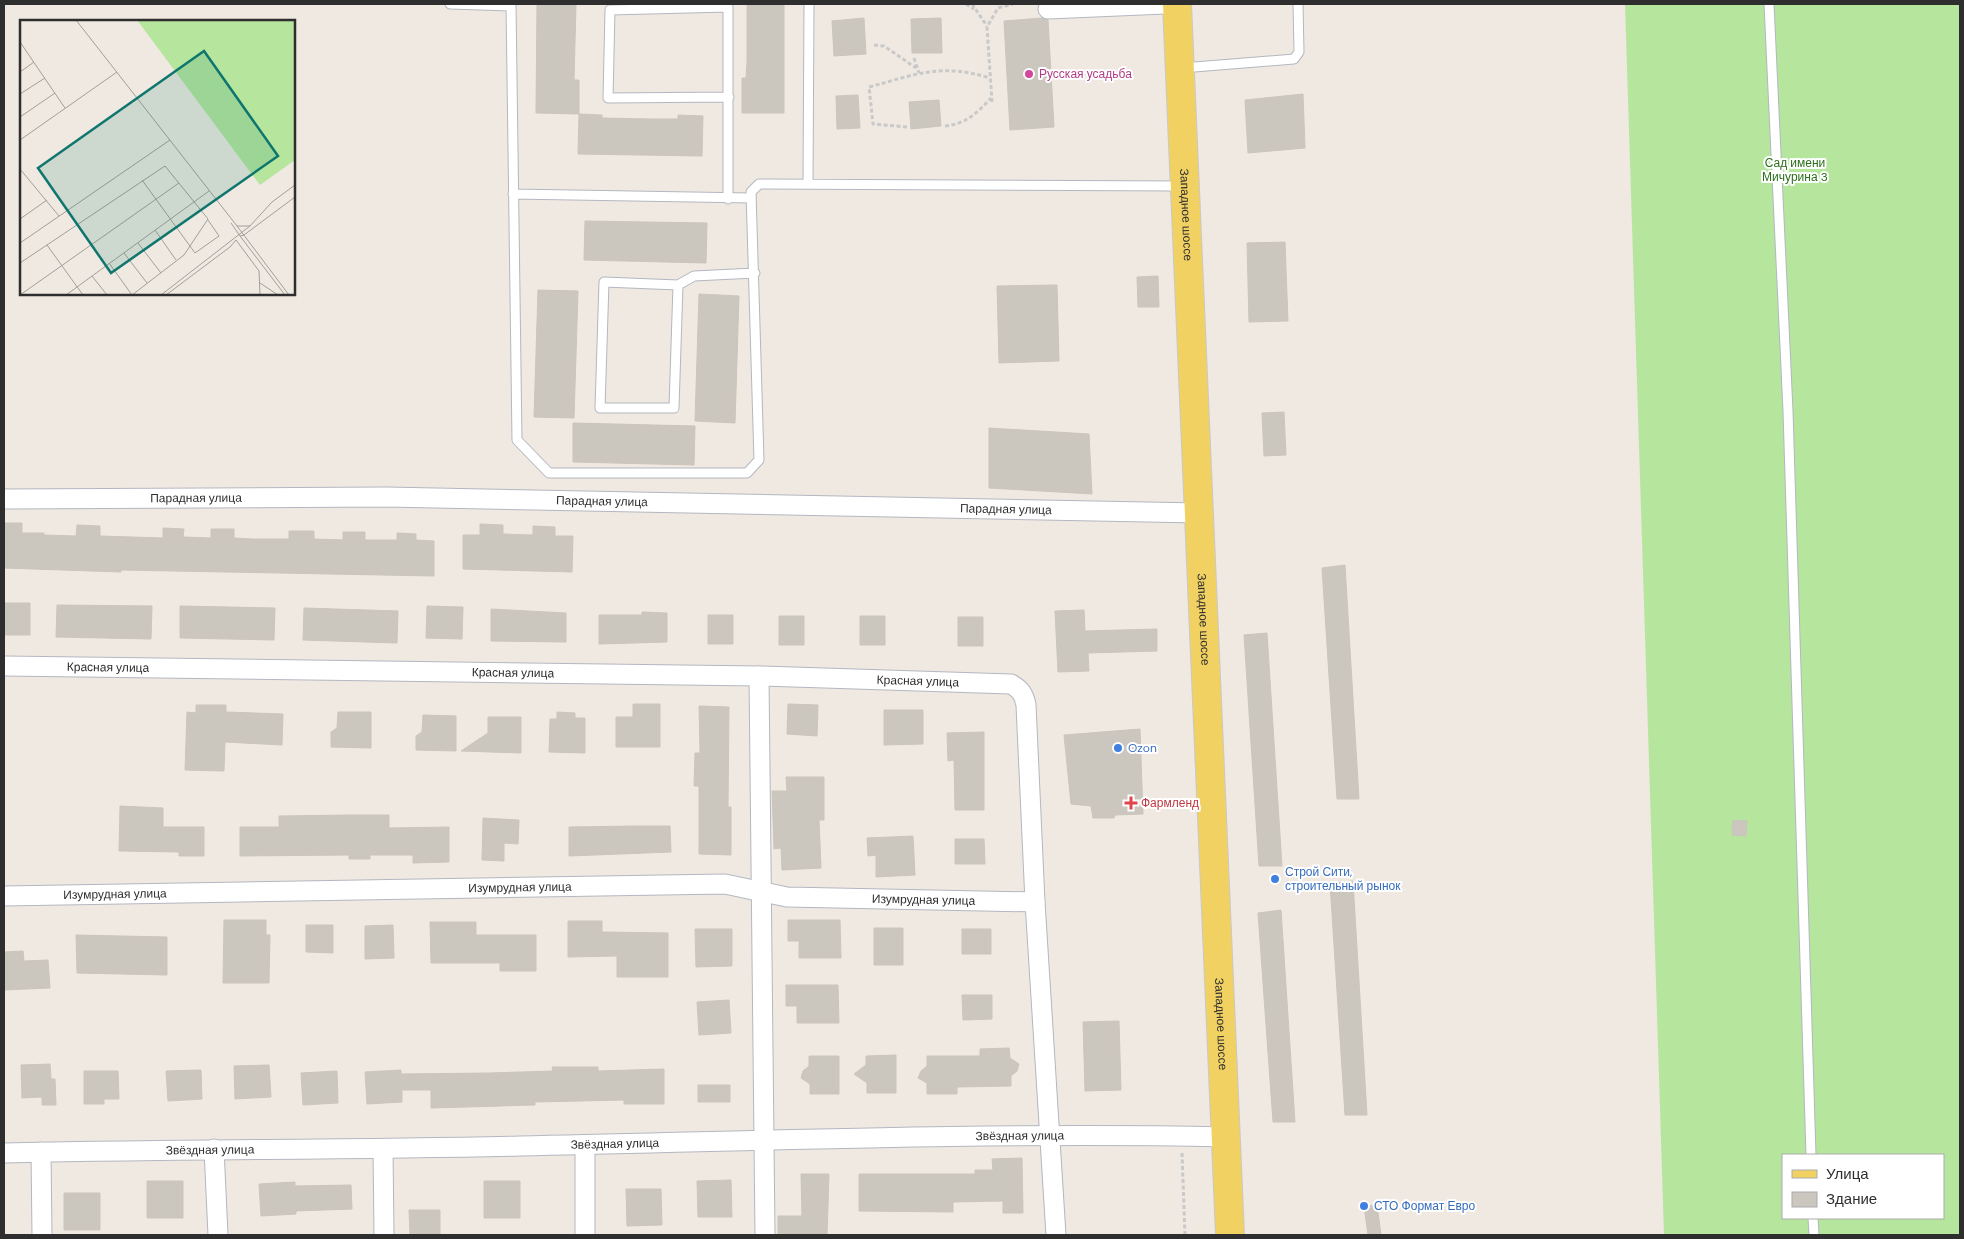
<svg xmlns="http://www.w3.org/2000/svg" width="1964" height="1239" viewBox="0 0 1964 1239" font-family="'DM Sans',sans-serif">
<style>
.garden{fill:#b6e59e;fill-rule:evenodd}
.building{fill:#cbc7bf;stroke:#cbc5ba}
.lines{fill:none;stroke-linecap:round;stroke-linejoin:round}
.lane-casing{stroke:#b4b7c1;stroke-width:11}
.street-casing{stroke:#b4b7c1;stroke-width:21}
.primary-casing{stroke:#c9c9c9;stroke-width:30}
.path{stroke:#c9c9c9;stroke-width:3;stroke-dasharray:4 2.5;stroke-linecap:butt}
.lane{stroke:#fff;stroke-width:9}
.street{stroke:#fff;stroke-width:19}
.primary{stroke:#f2d163;stroke-width:28}
.hotel-dot{fill:#d1479c;stroke:#fff;stroke-width:2}
.shop-dot{fill:#3f7fe0;stroke:#fff;stroke-width:2}
.health-dot{fill:#e0444e;stroke:#fff;stroke-width:2}
.labels{text-anchor:middle;stroke-width:4;stroke-linejoin:round;paint-order:stroke}
.hotel-label{font-size:12px;fill:#b23c85;stroke:#fff;text-anchor:start}
.park-label{font-size:12px;fill:#2c6e1b;stroke:#fff}
.street-label{font-size:12px;fill:#2e2e2e;stroke:#fff}
.shop-label{font-size:12px;fill:#366cbe;stroke:#fff;text-anchor:start}
.health-label{font-size:12px;fill:#be3a42;stroke:#fff;text-anchor:start}
.inset-road{fill:none;stroke:#a29e99;stroke-width:1}
.view{fill:#0f766e;fill-opacity:0.15;stroke:#0f766e;stroke-width:2.5}
.inset-edge{fill:none;stroke:#2e2e2e;stroke-width:2.5}
</style>
<rect width="100%" height="100%" fill="#efe9e1"/>
<path class="garden" d="M1625,4H1960V1235H1664ZM1783,1155H1943V1218H1783Z"/>
<path class="building" d="M537,4H576L574,80H579V114L536,113Z
M747,4H784V113H742V78H746L747,62Z
M864,18L866,54L834,56L832,21Z
M941,18L942,53H912L911,19Z
M1042,18L1048,20L1054,127L1010,130L1004,21Z
M1303,94L1305,148L1248,153L1245,100Z
M858,95L860,128L837,129L836,96Z
M939,100L941,126L911,129L909,102Z
M579,114L602,115V118L650,119H678V115L703,116L702,156L578,154Z
M585,221L707,223L706,263L584,260Z
M1285,242L1288,321L1249,322L1247,243Z
M1158,276L1159,307H1138L1137,277Z
M1057,285L1059,361L999,363L997,286Z
M538,290L578,291L574,418L534,417Z
M699,294L739,296L735,423L695,421Z
M1284,412L1286,455L1264,456L1262,413Z
M573,423L695,426L694,465L573,462Z
M989,428L1089,434L1092,494L989,488Z
M4,523H22V533H44V535L76,536L77,525L100,526V536L163,538V528L184,529L183,537L211,538V529H234V538L252,539H289V531H314V539L343,540V532H365V540H397V533L416,534V540L434,541V576L121,570V572L4,568Z
M480,524L503,525V534L533,535V526L555,527V536H573L572,572L463,569V535H480Z
M1345,565L1359,799H1337L1322,568Z
M4,603H30V635H4Z
M57,605L152,606L151,639L56,637Z
M180,606L275,608L274,640L180,638Z
M427,606L463,607L462,639L426,638Z
M304,608L398,611L397,643L303,640Z
M491,609L566,613V642L491,641Z
M1084,610L1085,631L1157,629V651L1088,653L1089,671L1058,672L1055,611Z
M642,612L667,613V642L599,644V615H642Z
M708,615H733V644H708Z
M779,616H804V645H779Z
M860,616H885V645H860Z
M958,617H983V646H958Z
M1267,633L1282,866H1259L1244,635Z
M633,704H660V747H616V717H633Z
M788,704L818,705L817,736L787,734Z
M196,705H226V712L283,714L282,745L225,742L224,771L185,770L187,712L196,713Z
M699,706L729,707L728,807H731V855L699,854V786H694L695,753H700Z
M884,710H923V744L884,745Z
M338,712H371V748L331,747V732L337,728Z
M557,712L575,713V718H585V753L549,752L550,719H557Z
M423,715L456,716V751L416,750V736L422,732Z
M488,717H521V753L461,751L488,733Z
M1140,729L1143,814L1115,815L1114,818H1093L1091,806L1071,804L1064,735Z
M984,732V810H955L954,760L948,761L947,733Z
M786,777H824V820H819L821,868L782,870L781,848L774,849L772,791H787Z
M120,806L163,808V827H204V856H179V852L119,851Z
M349,815H389V828L449,827V862L413,863V855H370V859H349V855L240,856V827H279V816Z
M483,818L519,820L518,844L504,843V861L482,860Z
M1733,820L1747,821L1746,836L1732,835Z
M634,826H670L671,852L569,856V827Z
M913,836L915,875L876,877V855L868,856L867,838Z
M955,839H984L985,864H955Z
M1353,881L1367,1115H1345L1330,883Z
M1281,910L1295,1122H1273L1258,913Z
M224,920H266V935H270L269,983H223Z
M788,920H840L841,958H799V941H788Z
M568,921H602V932L668,933V977H617V956L568,957Z
M430,922H476V935H536V971H500V963H431Z
M306,925H333V953L306,952Z
M393,925L394,958L365,959V926Z
M874,928H903V965H874Z
M695,929H732V966L696,967Z
M962,929H991V954H962Z
M76,935L167,937V975L77,973Z
M23,951L24,961L48,960L50,988L4,990V952Z
M786,985H838L839,1023H797V1006H786Z
M962,995H992V1019L963,1020Z
M729,1000L731,1033L699,1035L697,1002Z
M1119,1021L1121,1090L1085,1091L1083,1022Z
M1009,1048L1010,1058L1019,1064L1017,1071L1011,1076V1086L957,1087V1094H927V1083L918,1078L921,1071L927,1066V1056H980V1049Z
M896,1055V1093H867V1083L854,1074L866,1065V1056Z
M809,1056H839V1094H810V1084L801,1078L803,1071L809,1066Z
M50,1064L51,1079H55L56,1105H42V1097L22,1098L21,1065Z
M269,1065L271,1097L235,1099L234,1066Z
M552,1067H598V1071L664,1069V1104H624V1100L535,1102V1105L431,1108V1090H402V1102L367,1104L365,1072L401,1070V1074L489,1073L553,1071Z
M201,1070L202,1099L168,1101L166,1071Z
M84,1071H118L119,1099H104V1104H84Z
M337,1071L338,1103L303,1105L301,1073Z
M698,1085H730V1102H698Z
M1022,1158L1023,1213H1003V1201L953,1202V1212L859,1211V1174H975V1170H993L992,1159Z
M801,1174H829L827,1235H778V1216H802Z
M731,1180L732,1217H698L697,1181Z
M147,1181H183V1218H147Z
M484,1181H520V1218H484Z
M295,1182V1186L351,1185L352,1209L296,1211V1214L261,1216L259,1184Z
M626,1189H661L662,1225L627,1226Z
M64,1193H100V1230H64Z
M1377,1205L1381,1235H1368L1364,1206Z
M409,1210H440V1235H410Z"/>
<g class="lines">
<g class="lane-casing">
<path id="lane" d="M450,4L511,6
M511,4L517,440L549,473H747L759,460L751,192L759,184L1181,186
M1769,4L1788,411L1811,1155
M1182,68L1294,59L1299,52L1298,4
M808,183L809,4
M513,194L751,198
M728,199V7L610,10L608,98L729,97
M678,285L674,408H600L604,282L678,285L694,276L755,273
M1813,1218L1814,1235"/>
</g>
<g class="street-casing">
<g id="street">
<path d="M1048,9L1165,4"/>
<path id="s1" d="M4,499L386,497L1199,513"/>
<path id="s2" d="M4,666L759,676L1011,684C1020,689 1024,694 1026,705L1035,902L1056,1235"/>
<path d="M759,676L765,1235"/>
<path id="s3" d="M4,896L725,884L787,897L1035,902"/>
<path d="M585,1145V1235"/>
<path d="M214,1149L218,1235"/>
<path d="M383,1149L384,1235"/>
<path d="M41,1152L42,1235"/>
<path id="s4" d="M4,1153C176,1149 348,1150 520,1146C755,1141 991,1132 1227,1137"/>
</g>
</g>
<g class="primary-casing">
<g id="primary">
<path id="s5" d="M1177,4L1230,1235"/>
</g>
</g>
<path class="path" d="M966,4L974,9
M972,4L987,26
M874,45L884,46L916,68
M914,58L919,73
M992,102L987,27L998,8L1013,4
M945,126C966,124 977,113 991,98
M907,127L873,124L869,87C917,74 941,63 990,78
M1182,1153L1185,1235"/>
<use href="#lane" class="lane"/>
<use href="#street" class="street"/>
<use href="#primary" class="primary"/>
</g>
<circle class="hotel-dot" cx="1029" cy="74" r="5"/>
<g class="shop-dot">
<circle cx="1118" cy="748" r="5"/>
<circle cx="1275" cy="879" r="5"/>
<circle cx="1364" cy="1206" r="5"/>
</g>
<path class="health-dot" d="M1128.5 795.5h5v5h5v5h-5v5h-5v-5h-5v-5h5z"/>
<g class="labels">
<g class="hotel-label">
<text x="1039" y="78">Русская усадьба</text>
</g>
<g class="park-label">
<text x="1795" y="167">Сад имени<tspan x="1795" dy="14">Мичурина 3</tspan></text>
</g>
<g class="street-label">
<text dy="4" stroke="none"><textPath href="#s5" startOffset="211">Западное шоссе</textPath></text>
<text dy="4" stroke="none"><textPath href="#s1" startOffset="192">Парадная улица</textPath></text>
<text dy="4" stroke="none"><textPath href="#s1" startOffset="598">Парадная улица</textPath></text>
<text dy="4" stroke="none"><textPath href="#s1" startOffset="1002">Парадная улица</textPath></text>
<text dy="4" stroke="none"><textPath href="#s5" startOffset="616">Западное шоссе</textPath></text>
<text dy="4" stroke="none"><textPath href="#s2" startOffset="104">Красная улица</textPath></text>
<text dy="4" stroke="none"><textPath href="#s2" startOffset="509">Красная улица</textPath></text>
<text dy="4" stroke="none"><textPath href="#s2" startOffset="914">Красная улица</textPath></text>
<text dy="4" stroke="none"><textPath href="#s3" startOffset="516">Изумрудная улица</textPath></text>
<text dy="4" stroke="none"><textPath href="#s3" startOffset="111">Изумрудная улица</textPath></text>
<text dy="4" stroke="none"><textPath href="#s3" startOffset="921">Изумрудная улица</textPath></text>
<text dy="4" stroke="none"><textPath href="#s5" startOffset="1021">Западное шоссе</textPath></text>
<text dy="4" stroke="none"><textPath href="#s4" startOffset="1016">Звёздная улица</textPath></text>
<text dy="4" stroke="none"><textPath href="#s4" startOffset="611">Звёздная улица</textPath></text>
<text dy="4" stroke="none"><textPath href="#s4" startOffset="206">Звёздная улица</textPath></text>
</g>
<g class="shop-label">
<text x="1128" y="752">Ozon</text>
<text x="1285" y="876">Строй Сити,<tspan x="1285" dy="14">строительный рынок</tspan></text>
<text x="1374" y="1210">СТО Формат Евро</text>
</g>
<g class="health-label">
<text x="1141" y="807">Фармленд</text>
</g>
</g>
<g transform="translate(20 20)">
<rect width="275" height="275" fill="#efe9e1"/>
<path d="M117,0H275V140L240,165Z" fill="#b6e59e"/>
<path class="inset-road" d="M56,0L217,206H230L252,182L275,165M0,22L45,88M0,52L14,42M0,74L25,58M0,97L35,73M0,120L97,52M0,149L39,196M122,160L175,233L199,216L188,200M0,199L27,180M211,203L220,216L224,215L275,177M217,206L269,275M135,210L156,240M220,216L265,275M0,223L150,120M118,223L141,253M27,225L63,275M104,233L127,263M0,243L145,146L188,199L164,235L112,275M89,243L112,275M72,256L87,275M240,263L258,275M0,275L159,163M46,275L189,171M141,275L230,206M146,275L210,227L216,220L239,251L240,275"/>
<path class="view" d="M184,31L258,136L91,253L18,148Z"/>
<rect width="275" height="275" class="inset-edge"/>
</g>
<rect width="1964" height="1239" fill="none" stroke="#2e2e2e" stroke-width="10"/>
<rect x="1782" y="1154" width="162" height="65" fill="#ffffff" stroke="#ababab"/>
<rect x="1792" y="1170" width="25" height="8" fill="#f2d163" stroke="#ababab"/>
<text x="1826" y="1179" font-size="15" fill="#2e2e2e">Улица</text>
<rect x="1792" y="1192" width="25" height="15" fill="#cbc7bf" stroke="#ababab"/>
<text x="1826" y="1204" font-size="15" fill="#2e2e2e">Здание</text>
</svg>
